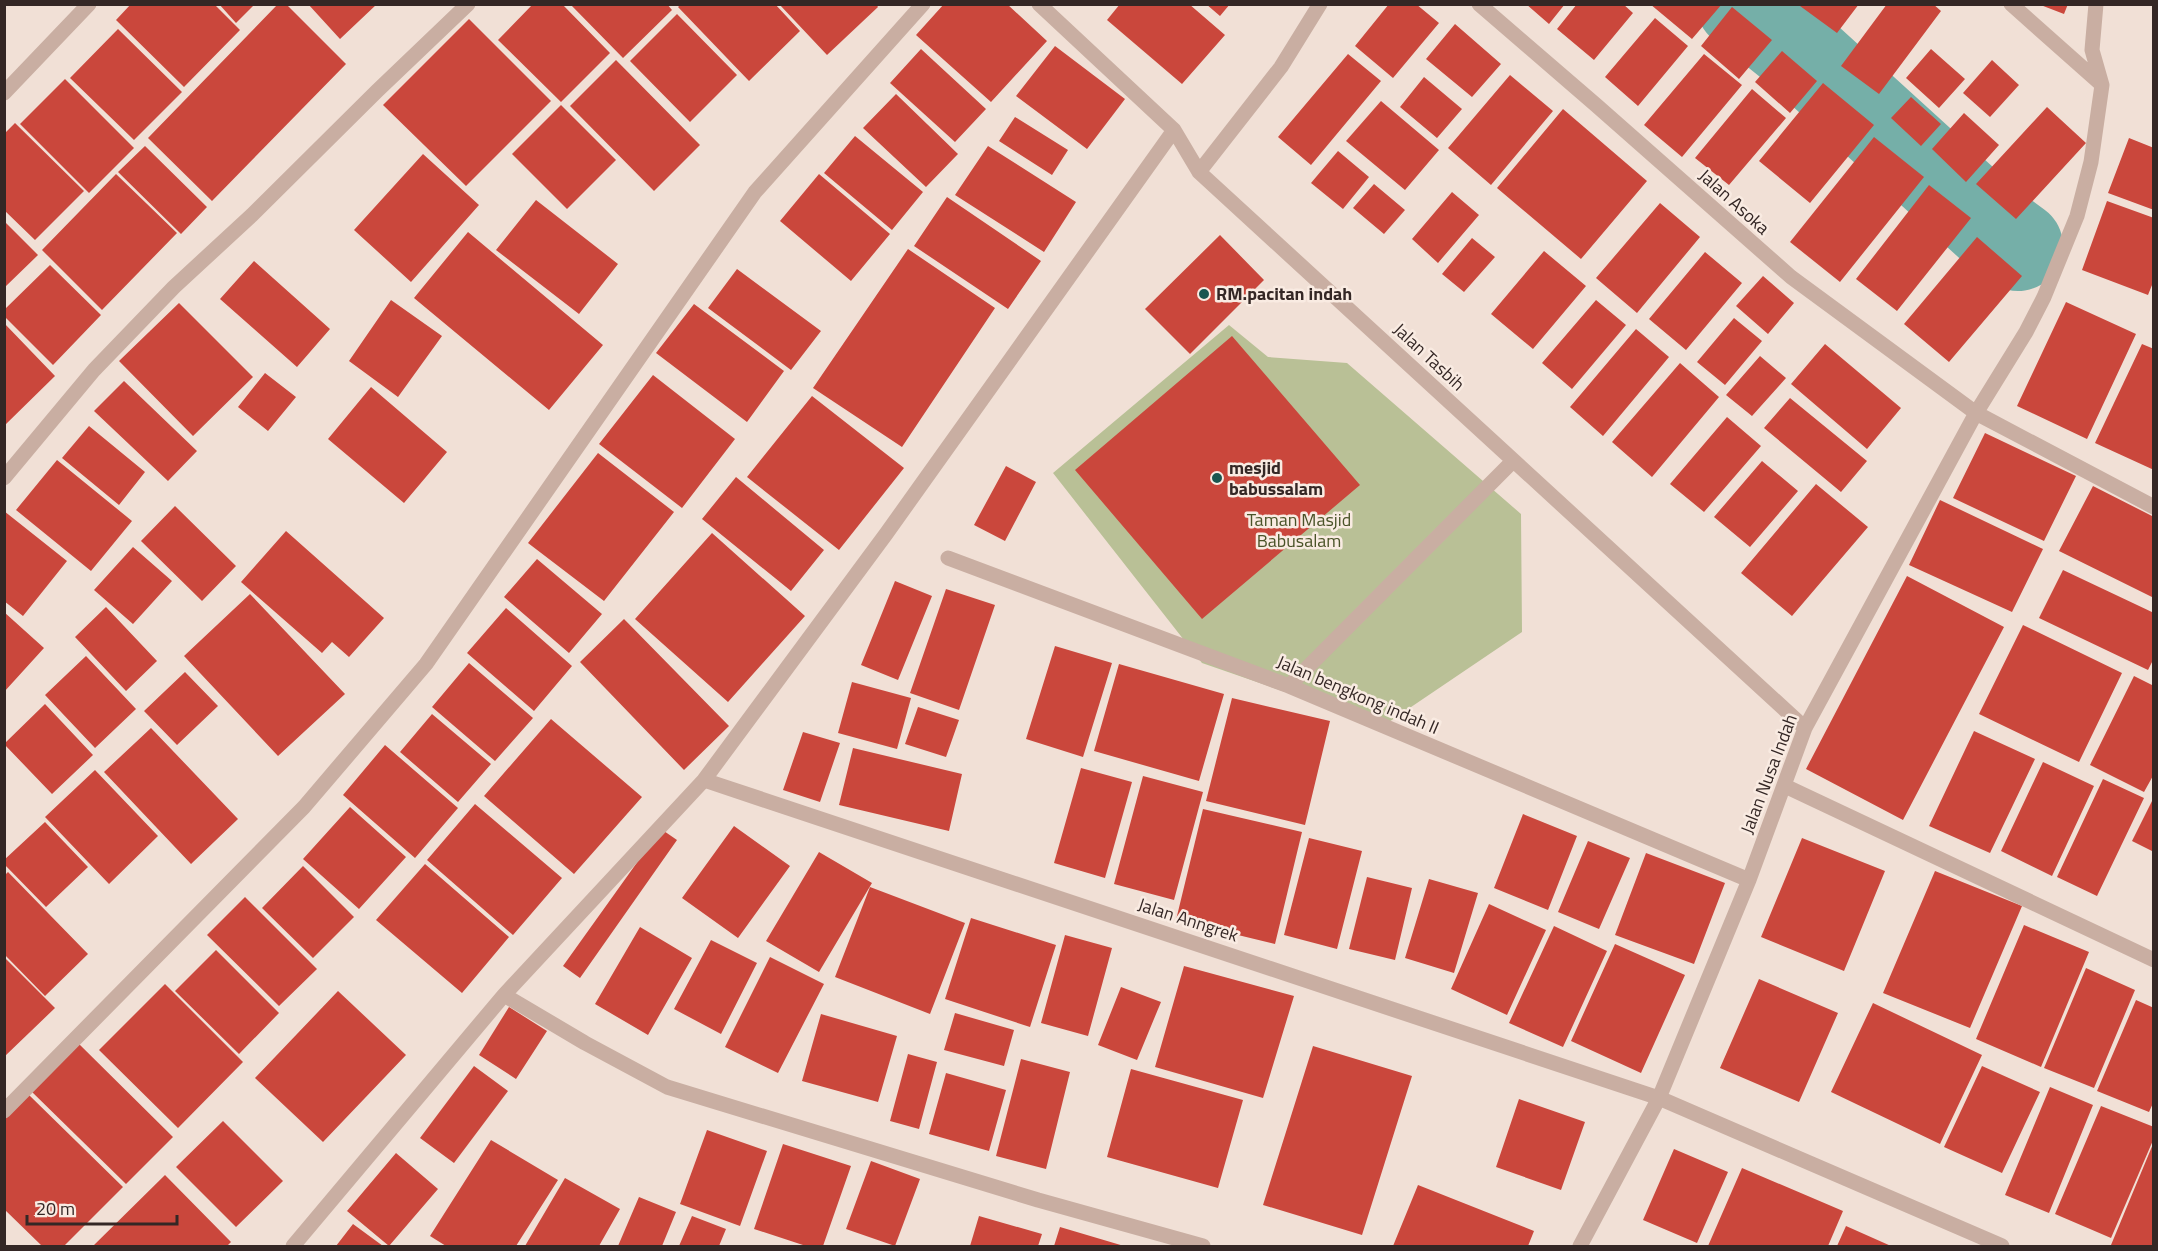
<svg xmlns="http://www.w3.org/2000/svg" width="2158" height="1251" viewBox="0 0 2158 1251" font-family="'Titillium Web',sans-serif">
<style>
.green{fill:#b9c096}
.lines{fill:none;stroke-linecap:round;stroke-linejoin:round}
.river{stroke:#75afa8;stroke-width:90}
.building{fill:#ca473c}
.minor{stroke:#c9aea2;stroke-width:15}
.poi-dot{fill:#1a5650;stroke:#f9ebe2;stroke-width:2}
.labels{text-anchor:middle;stroke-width:5;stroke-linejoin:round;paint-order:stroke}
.street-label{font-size:18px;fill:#342725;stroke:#f9ebe2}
.poi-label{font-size:18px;font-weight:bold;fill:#342725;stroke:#f9ebe2;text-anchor:start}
.park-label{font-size:18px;fill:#4a5328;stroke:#f9ebe2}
</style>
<rect width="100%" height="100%" fill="#f1e0d6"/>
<path class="green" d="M1229,325L1268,357L1347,363L1521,514L1522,632L1383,726L1202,663L1053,473Z"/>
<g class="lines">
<path class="river" d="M1741,4L1792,45L1992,227L2018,246"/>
</g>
<path class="building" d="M131,4H214L240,30L184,87L116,20Z
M219,4H255L236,23Z
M278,4H286L346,64L212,201L148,138Z
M308,4H377L340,39Z
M533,4H562L610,53L561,102L498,40Z
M570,4H667L672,10L623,58Z
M681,4H775L800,31L749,81L678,7Z
M779,4H876L878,7L827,55Z
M944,4H1007L1047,41L991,102L916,35Z
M1120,4H1189L1225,35L1182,84L1107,20Z
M1206,4H1230L1220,16Z
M1389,4H1416L1439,23L1393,78L1355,46Z
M1526,4H1565L1549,24Z
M1577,4H1623L1633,13L1594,60L1557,29Z
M1650,4H1722L1692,39Z
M1802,4H1859L1837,33L1800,6Z
M1887,4H1933L1941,11L1879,94L1841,66Z
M2038,4H2068L2064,14Z
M1732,7L1772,40L1739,79L1701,46Z
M677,14L737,75L690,122L630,61Z
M1655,18L1688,46L1638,106L1605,77Z
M469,19L551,101L466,186L383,105Z
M1455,24L1501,64L1472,97L1426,59Z
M118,29L182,92L134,140L70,78Z
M1055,46L1125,99L1087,149L1016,96Z
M921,49L986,109L955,142L890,83Z
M1931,49L1965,79L1939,108L1906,78Z
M1782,51L1817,81L1790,113L1755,82Z
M1348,54L1381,81L1311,165L1278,137Z
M1704,54L1742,85L1682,157L1644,125Z
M616,60L700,145L654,191L570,106Z
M1992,60L2019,85L1990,117L1963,93Z
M1510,75L1553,111L1491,185L1448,148Z
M1424,77L1462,109L1437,138L1400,107Z
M65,79L134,148L89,193L20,124Z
M1823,83L1874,125L1810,203L1759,161Z
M1752,89L1786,118L1729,185L1695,158Z
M896,94L958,154L926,187L863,128Z
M1911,97L1941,124L1921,146L1891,118Z
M1381,101L1439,150L1405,190L1346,141Z
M561,105L616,160L567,209L512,154Z
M2047,107L2086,143L2016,219L1976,184Z
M1563,109L1647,181L1581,259L1497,188Z
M1964,113L1999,145L1966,182L1932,149Z
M1015,117L1068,150L1052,175L999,141Z
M15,123L84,191L35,240L4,210V134Z
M855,136L923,192L892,230L824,173Z
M1874,137L1924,177L1840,282L1790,242Z
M2129,138L2154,148V210L2108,193Z
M145,146L207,207L181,234L118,172Z
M988,146L1076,202L1044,252L955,195Z
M1338,151L1369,177L1343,209L1311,183Z
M423,154L479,205L411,282L354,230Z
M116,174L177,233L102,310L42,250Z
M819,174L890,234L851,281L780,221Z
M1374,184L1405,210L1384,234L1353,208Z
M1929,185L1971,218L1897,311L1856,279Z
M1452,192L1479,215L1438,263L1412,239Z
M947,197L1041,261L1008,309L914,246Z
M536,200L618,264L579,314L496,250Z
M2107,201L2154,218V280L2148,295L2082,270Z
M1660,203L1700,237L1637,313L1596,278Z
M4,221L38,255L4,288Z
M468,232L603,345L549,410L414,298Z
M1220,235L1264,280L1190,354L1145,309Z
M1977,237L2022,276L1949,362L1904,324Z
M1472,238L1495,257L1464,292L1442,274Z
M908,249L995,308L902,447L813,388Z
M1544,251L1586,286L1533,349L1491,314Z
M1705,252L1742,283L1686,350L1649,319Z
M254,261L330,329L297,367L220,299Z
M50,265L101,315L53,365L4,316V310Z
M737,269L821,331L791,370L708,308Z
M1763,276L1794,303L1768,334L1736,306Z
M391,300L442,336L398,397L349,361Z
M1596,300L1626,325L1572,389L1542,363Z
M2066,302L2136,334L2087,439L2017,406Z
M179,303L253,377L193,436L119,361Z
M694,304L784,371L747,422L656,353Z
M1734,318L1762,341L1725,385L1697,362Z
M4,323L55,376L4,426Z
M1636,329L1669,357L1603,436L1570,407Z
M1232,336L1360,485L1202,619L1075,470Z
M1825,344L1901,408L1867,449L1791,384Z
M2142,344L2154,349V470L2095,443Z
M1760,356L1786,378L1752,416L1726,395Z
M1680,363L1719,397L1652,477L1612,442Z
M265,373L296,397L268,431L238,407Z
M653,375L735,439L682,508L599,444Z
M124,381L197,451L168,481L94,411Z
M371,387L447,452L404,503L328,439Z
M812,396L904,468L839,550L747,477Z
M1790,398L1867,461L1841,492L1764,428Z
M1727,417L1761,446L1704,512L1670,484Z
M89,426L145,472L119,505L62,458Z
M1985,433L2076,476L2044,541L1953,498Z
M598,453L674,512L604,601L528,543Z
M57,460L132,521L91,571L16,510Z
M1762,461L1798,491L1750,547L1714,517Z
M1006,466L1036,482L1005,541L974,525Z
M736,477L824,550L791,591L702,519Z
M1816,484L1868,527L1792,616L1741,573Z
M2093,486L2154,517V598L2059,551Z
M1940,500L2043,549L2012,612L1909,565Z
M175,506L236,566L202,601L141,541Z
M4,511L67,561L23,616L4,601Z
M286,531L384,618L349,657L332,642L322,653L241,582Z
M712,533L805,616L728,702L635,619Z
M133,547L172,581L133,624L94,590Z
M537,559L602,614L569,653L504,597Z
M2063,570L2154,613V658L2148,670L2039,618Z
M1907,576L2004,627L1903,820L1806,769Z
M895,581L932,596L898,680L861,665Z
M946,589L995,605L959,710L910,693Z
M250,594L345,694L278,756L184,656Z
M106,607L157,661L126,691L75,637Z
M506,608L572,666L534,711L467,653Z
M4,612L44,648L4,692Z
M624,619L729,726L684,770L580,662Z
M2023,625L2122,673L2079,762L1979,714Z
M1055,646L1112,663L1083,757L1026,739Z
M86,656L136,709L95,748L45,695Z
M469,663L533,718L495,761L432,707Z
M1119,664L1224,694L1199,781L1094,751Z
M185,672L218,706L177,745L144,711Z
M2134,676L2154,686V774L2144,792L2090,765Z
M852,682L911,698L897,749L838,733Z
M1232,698L1330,721L1305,825L1206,801Z
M45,704L93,755L52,794L4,744Z
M918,707L959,720L946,757L905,744Z
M432,714L491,764L458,802L400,752Z
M551,719L642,797L574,874L484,796Z
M151,728L238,819L191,864L104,772Z
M1974,731L2035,759L1990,853L1929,826Z
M803,732L840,743L820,802L783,790Z
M385,745L458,808L415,858L343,795Z
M853,748L962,774L949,831L839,805Z
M2043,762L2094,786L2052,876L2001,851Z
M1081,768L1132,782L1105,878L1054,863Z
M95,770L158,836L109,884L45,817Z
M1143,776L1203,792L1174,900L1114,884Z
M2103,779L2144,798L2097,896L2057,877Z
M2154,797V852L2132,841Z
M475,804L562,878L513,935L427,860Z
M350,807L406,857L359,909L303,859Z
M1203,809L1302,832L1275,944L1176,920Z
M1523,814L1577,836L1548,910L1494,888Z
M45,822L88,867L46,907L4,864V860Z
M734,826L790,866L738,938L682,898Z
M661,829L677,840L580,978L563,966Z
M1309,838L1362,851L1337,949L1284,935Z
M1802,838L1885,871L1844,971L1761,937Z
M1588,841L1630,858L1599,929L1558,912Z
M819,852L872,883L819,972L766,941Z
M1646,853L1725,883L1694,964L1615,935Z
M425,864L509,937L462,993L376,920Z
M303,866L354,917L313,958L262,908Z
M1935,871L2022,906L1970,1028L1883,993Z
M8,872L88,954L45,996L4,954V876Z
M1367,877L1412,888L1395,960L1349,949Z
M1429,879L1478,893L1454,973L1405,958Z
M870,887L965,923L930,1014L835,977Z
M245,897L317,969L279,1006L207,935Z
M1489,904L1546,930L1507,1015L1451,989Z
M971,918L1056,945L1030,1027L945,999Z
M2024,925L2089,952L2041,1067L1976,1039Z
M1554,926L1607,951L1563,1047L1509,1023Z
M640,927L692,958L648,1035L595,1004Z
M1065,935L1112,948L1088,1036L1041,1023Z
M711,940L757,963L721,1034L674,1009Z
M1615,944L1685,975L1641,1073L1571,1041Z
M216,950L279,1013L239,1054L175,991Z
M4,957L55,1008L4,1057Z
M770,957L824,984L778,1073L725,1047Z
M1184,966L1294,996L1263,1098L1155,1067Z
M2086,968L2135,990L2094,1088L2044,1068Z
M1759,979L1838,1013L1799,1102L1720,1068Z
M165,984L243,1062L178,1128L99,1050Z
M1121,987L1161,1002L1137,1060L1098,1045Z
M338,991L406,1055L323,1142L255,1078Z
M2136,1000L2154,1008V1101L2149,1112L2097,1091Z
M1873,1003L1982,1055L1940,1144L1831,1092Z
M509,1007L547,1031L516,1079L479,1055Z
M955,1013L1014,1030L1004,1066L944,1050Z
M821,1014L897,1036L878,1102L802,1081Z
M78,1043L173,1137L126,1184L31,1091Z
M1313,1046L1412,1076L1362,1235L1263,1205Z
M908,1054L937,1062L919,1129L890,1121Z
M1021,1059L1070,1072L1046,1169L996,1156Z
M474,1066L508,1091L454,1163L420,1138Z
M1982,1066L2040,1092L2002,1173L1944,1147Z
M1131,1069L1243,1100L1218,1188L1107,1157Z
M946,1073L1006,1090L989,1151L929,1134Z
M2050,1087L2093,1105L2049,1213L2005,1195Z
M29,1095L123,1187L64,1246H42L4,1209V1119Z
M1519,1099L1585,1122L1561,1190L1496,1167Z
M2101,1106L2154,1127V1138L2111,1238L2055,1214Z
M223,1121L283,1181L236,1227L176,1167Z
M707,1130L767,1151L740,1226L680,1204Z
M491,1140L558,1180L516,1246H446L430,1236Z
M783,1144L851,1166L823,1246H806L754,1229Z
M2153,1144L2154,1246H2115L2111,1245Z
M1674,1149L1728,1172L1697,1243L1643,1220Z
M396,1153L438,1189L389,1246L347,1211Z
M871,1161L920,1179L895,1246L846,1229Z
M1742,1168L1843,1211L1828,1246H1708Z
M165,1175L231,1242L227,1246H93Z
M565,1178L620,1209L599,1246H525Z
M1418,1185L1534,1231L1528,1246H1393Z
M639,1197L676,1212L662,1246H618Z
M692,1216L726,1229L719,1246H679Z
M979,1216L1042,1234L1038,1246H970Z
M353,1224L383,1246H336Z
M1846,1226L1891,1246H1837Z
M1060,1227L1124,1246H1054Z"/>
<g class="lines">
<path class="minor" d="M1039,4L1174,130L1199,172L1805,728
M1479,4L1596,105L1791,277L1976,413L2154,507
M2011,4L2101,84
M4,93L89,4
M1199,172L1281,67L1320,4
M4,478L94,370L174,287L252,215L377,91L468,4
M948,558L1289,686L1749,880
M1289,686L1513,461
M704,780L1659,1098L2002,1246
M1785,786L2154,960
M504,995L585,1043L667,1087L1038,1200L1203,1246
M4,1111L304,807L426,664L755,192L923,4
M293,1246L504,995L704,780L886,534L1174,130
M1580,1246L1659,1098L1749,880L1805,728L1976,413L2026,332L2044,297L2077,216L2091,162L2102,85L2092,50L2096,4"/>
</g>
<g class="poi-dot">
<circle cx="1204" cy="294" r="6"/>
<circle cx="1217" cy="478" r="6"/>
</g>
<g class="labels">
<g class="street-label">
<text transform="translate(1734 202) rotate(42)" y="6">Jalan Asoka</text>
<text transform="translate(1429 357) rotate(43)" y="6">Jalan Tasbih</text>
<text transform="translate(1358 695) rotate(23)" y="6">Jalan bengkong indah II</text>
<text transform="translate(1769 774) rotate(-69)" y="6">Jalan Nusa Indah</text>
<text transform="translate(1188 920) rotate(18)" y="6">Jalan Anngrek</text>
</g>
<g class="poi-label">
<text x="1216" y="300">RM.pacitan indah</text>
<text x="1229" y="474">mesjid<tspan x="1229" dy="21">babussalam</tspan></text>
</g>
<g class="park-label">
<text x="1299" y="526">Taman Masjid<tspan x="1299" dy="21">Babusalam</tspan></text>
</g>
</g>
<rect width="2158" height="1251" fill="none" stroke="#342725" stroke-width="12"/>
<path d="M27 1215v9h150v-9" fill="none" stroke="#342725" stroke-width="3"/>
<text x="36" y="1215" font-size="18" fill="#342725" stroke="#f9ebe2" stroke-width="4.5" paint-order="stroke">20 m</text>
</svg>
